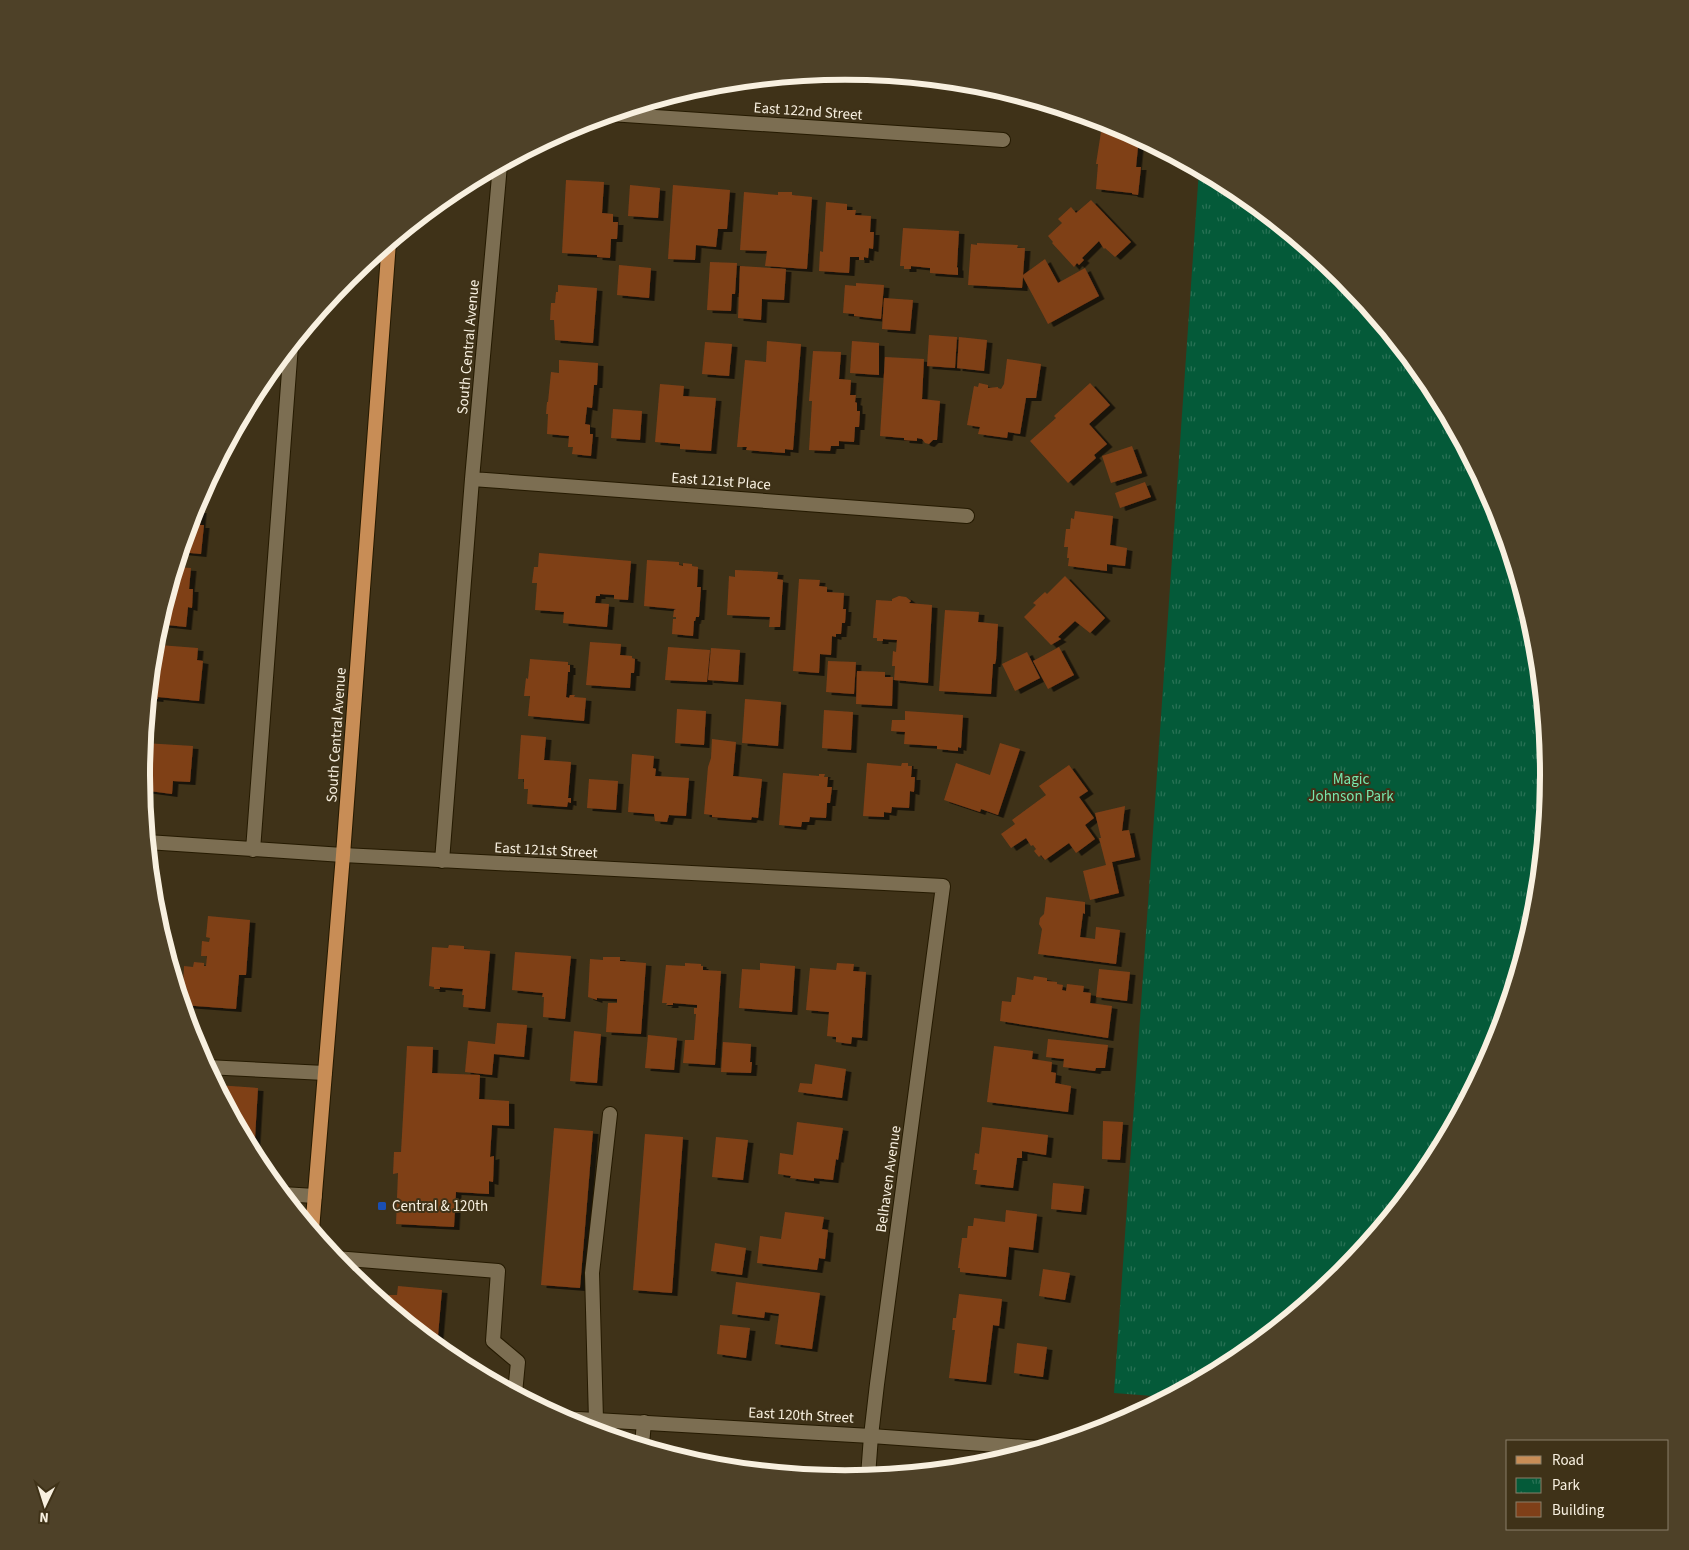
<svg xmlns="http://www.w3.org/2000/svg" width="1689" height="1550" viewBox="0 0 1689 1550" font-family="'Source Sans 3',sans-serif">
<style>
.park{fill:url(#park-tufts)}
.building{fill:#7f3f18;filter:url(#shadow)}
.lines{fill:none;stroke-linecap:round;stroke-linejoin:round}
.service-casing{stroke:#251a01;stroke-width:16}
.minor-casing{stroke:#251a01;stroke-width:16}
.tertiary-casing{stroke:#251a01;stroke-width:16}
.primary-casing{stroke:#251a01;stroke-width:16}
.service{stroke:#7c6e52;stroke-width:14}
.minor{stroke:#7c6e52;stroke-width:14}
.tertiary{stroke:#7c6e52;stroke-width:14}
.primary{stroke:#c88d56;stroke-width:14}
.transit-dot{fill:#1a4fb4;stroke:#3f3218;stroke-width:2}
.labels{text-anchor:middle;stroke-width:4;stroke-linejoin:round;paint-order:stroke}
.street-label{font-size:15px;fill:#f8f0e0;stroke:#3f3218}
.park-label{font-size:15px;fill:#78e8af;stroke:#3f3218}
.poi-label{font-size:15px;fill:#f8f0e0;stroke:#3f3218;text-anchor:start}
.rim{fill:none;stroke:#f8f0e0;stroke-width:6}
</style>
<defs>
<pattern id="park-tufts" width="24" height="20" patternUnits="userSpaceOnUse" patternTransform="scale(1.25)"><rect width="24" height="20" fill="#045a39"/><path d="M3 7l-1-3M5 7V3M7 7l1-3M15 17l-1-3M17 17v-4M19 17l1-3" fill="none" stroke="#297255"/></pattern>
<filter id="shadow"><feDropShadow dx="5.5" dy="3" stdDeviation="0" flood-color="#0009"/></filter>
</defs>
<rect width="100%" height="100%" fill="#3f3218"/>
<path class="park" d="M1199,170L1236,190L1342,278L1430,384L1495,506L1535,638L1548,775L1535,913L1495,1045L1429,1166L1342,1273L1235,1360L1166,1397L1114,1393Z"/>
<path class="building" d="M1101,132L1134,136L1137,137V141H1141L1140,147H1138L1136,167H1141L1138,195L1132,194V193L1096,189L1098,164H1096Z
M566,180L604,182L602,213L613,214V222H618L617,239H611L610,258L597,257V255L562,253Z
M630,185L660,188L658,218L628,216Z
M673,185L730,190L727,229H718L716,247L696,245L695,260L668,259Z
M744,192L778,195V192H792V195L812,197L807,269L765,266L767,251L740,250Z
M1091,200L1131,242L1115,257L1105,248L1104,249L1099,241L1082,258L1084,260L1079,265L1077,263L1074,267L1052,243L1053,242L1048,236L1062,223L1058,219L1071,207L1076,213Z
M826,202L847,204V210H856L855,215L871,216L870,232H874L873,249L869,248L868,258L864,257V260H859V257H850L849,273L819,271L820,251L823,252Z
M903,228L959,231L957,267L958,268V275L930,273V268L911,266V269H904V266H900Z
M977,243L1018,245L1017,248H1025L1023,275L1045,259L1058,283L1085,268L1099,296L1048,324L1023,277L1022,288L968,285L971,244L977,245Z
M710,262L737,263L735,294H732L731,311L707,310Z
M619,265L651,268L649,298L617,295Z
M740,266L786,269L784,300L762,299L761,320L738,318Z
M856,283L884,285L881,319L854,316V314L843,313L845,285L856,286Z
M558,285L597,288L593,343L555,340L554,320H550L551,303H555L556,292H558Z
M884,298L913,300L910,331L882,329Z
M929,335L957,337L955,368L927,366Z
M959,337L987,340L984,371L957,368Z
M767,341L801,344L793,450L785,449V453L746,450L747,447H737L745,360L766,362Z
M852,341L879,343V375L850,373Z
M705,342L732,344L729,376L702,374Z
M813,351L841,352L839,379L851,380L850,395H856L855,402L857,403V411H860L859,427H855L854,442L839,441V446H831L830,451L809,450L812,401H809Z
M885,357L924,359L922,399L940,401L937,440H933L929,444L925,443L922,439L917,438V441L904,440V438L880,436Z
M1007,359L1041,364L1036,398H1026L1020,434L1008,432L1007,438L978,434L980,427L967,425L974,386L978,387L979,383L988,385V388L998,387V388L1001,389L1004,384Z
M559,360L598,363L597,385H594L592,408L587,407L585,424L590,425V434H593L591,456L572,454L573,447H568L569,436L547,434L548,414H546L547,402H548L551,372L559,373Z
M1090,383L1110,405L1089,424L1107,444L1094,455L1096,458L1068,483L1030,441L1056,418L1054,416Z
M660,384L684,386L683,396L716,398L711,451L680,449V444L655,442Z
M613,409L642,411L640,440L611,438Z
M1132,446L1142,473L1111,483L1102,456Z
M1145,482L1151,497L1120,508L1115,493Z
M198,499L197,510H201L200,525H204L201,554L180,552L194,505Z
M1075,511L1113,516L1110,545L1127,548L1125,566L1107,564V571L1068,566L1069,558H1067L1068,547H1064L1066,529H1070L1071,518L1074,519Z
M539,553L631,561L628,600L614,599V595L600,594V596H596L595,603L609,604L607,627L563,623L564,612L535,610L537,583H532L534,567H538Z
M647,560L679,562V565L683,566V563L692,564V566L698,567L697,587H701L699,617H696L695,621H694L693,636L672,634L673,619H676V617H673L674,610L676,609L644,606Z
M176,567L191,568L189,589H193L192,608L188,607L186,627L158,624Z
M735,570L778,572L777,579L783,580L780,627H769L770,617L727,615L729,576L735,577Z
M1065,576L1105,618L1090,633L1075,621L1058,637L1061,639L1051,645L1024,617L1036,605L1033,603L1045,592L1047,594Z
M799,579L820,580L819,586L827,587V592L844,593L843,609H846L845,623H842L841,634H836V637L832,636L831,655L820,654L819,673L793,671Z
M899,596L906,597L911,601L909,603L932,605L928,683L894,680L895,666H892L893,651L896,652L897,640L883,639V641H877V638H873L876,600L892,601V599Z
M945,610L979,612L978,622L998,624L996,660L995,664H993L991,694L939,691Z
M590,642L621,644L620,655L632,656V658L635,659L634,673H631L630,688L586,685Z
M159,645L198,648L197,660L203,661L199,701L158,697V699L148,698L152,659H158Z
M668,647L710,650L707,682L665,680Z
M1059,647L1074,675L1048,689L1033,661Z
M711,648L740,650L738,682L708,680Z
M1027,652L1040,678L1015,691L1002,664Z
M530,659L568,662V665H570V672H568L566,697L569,698L570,695H575L574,697L586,698L584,721L528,716L530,696H524L526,678L528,679Z
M828,661L856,662L854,694L826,692Z
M857,671L885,672V677H893L892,706L856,704Z
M745,699L781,702L778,746L742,743Z
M677,709L706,711L704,745L675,743Z
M824,710L853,712L851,750L822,748Z
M905,711L963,715L961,748L958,747V751L937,749V746L904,744L905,732L891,731L892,720H905Z
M521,735L546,737L544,760L571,762L568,798H571V803L568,802L567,807L527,804L528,789H524V779H518Z
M712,739L736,742L733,776L762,779L758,818L752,817L751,820L712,817V815L704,814L708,767L711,758Z
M144,743L193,746L190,782L173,781L172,794L142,790L141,775Z
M1000,743L1020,749L998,815L981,809L980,812L944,800L956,763L990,775Z
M632,754L654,756L653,768L656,769L655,776L689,778L686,816L669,815L667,822L655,821L654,814L628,812Z
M867,763L901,766L902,763H908V766H912L911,777H915L914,792L910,791L909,808L892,807L891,813L884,812V817L863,816Z
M1069,765L1088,791L1079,797L1094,818L1085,825L1095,839L1076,853L1069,843L1045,860L1041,855L1039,857L1034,851L1036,849L1033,845L1031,846L1026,838L1011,848L1001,834L1015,824L1012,820L1046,795L1039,786Z
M783,773L819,776V774H825L824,777H828L827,787H832L830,803H827L826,818L810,817L809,822H802L801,827L779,825Z
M589,779L618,781L616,810L587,808Z
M1125,806L1122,831L1129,830L1135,857L1112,862L1119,893L1090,900L1083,871L1106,865L1099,838H1101L1095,813Z
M1046,897L1085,902V914L1083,913L1080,937L1095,939L1096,927L1120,930L1116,964L1038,954L1042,929L1039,924L1040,918L1044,914Z
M208,916L250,920L246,975H239L236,1009L182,1005L184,966L193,967L194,962L204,963V966H206L207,956H201L202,941L209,942L210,938L206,937Z
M449,945L464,946V949L490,951L485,1009L463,1007L464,995H462L463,989L440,987V989H434V987L429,986L432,947L448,948Z
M515,952L571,956L565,1019L543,1017L544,997H542L543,993L512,990Z
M603,957H620V961L646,963L641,1034L606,1032L608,1003H617V999L597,998V1000L588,997L590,959L603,960Z
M685,963L701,964V966H703V970L721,971L715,1065L683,1063L685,1040H694L696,1014H694V1008H697V1005L673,1003V1005H666L667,1003H662L666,965L685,966Z
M760,963L795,966L792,1012L739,1008L742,969L760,970Z
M837,963L854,964L853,971L866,972L862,1038L852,1037L851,1044L836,1042V1037L827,1036L829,1012L806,1010L810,968L836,970Z
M1099,969L1130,972L1127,1001L1096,997Z
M1034,976L1047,978V981L1057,982V984L1063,985L1062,990L1066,991L1067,984L1084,986L1083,992L1091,993L1090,1003L1112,1006L1108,1038L1000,1021L1002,1001L1011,1002L1012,995H1015L1017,977L1033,980Z
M497,1023L527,1025L524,1057L494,1054L492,1075L465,1072L468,1041L495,1044Z
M574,1031L601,1034L597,1083L570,1081Z
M648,1035L677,1038L674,1070L645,1068Z
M1048,1039L1108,1045L1105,1068H1096L1095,1071L1063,1067L1064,1059L1046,1057Z
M723,1042L751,1044L750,1062H752L751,1073L721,1072Z
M407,1046L433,1047L432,1073L480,1075L479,1099L509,1101V1126L492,1125L490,1157L494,1156L493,1182L489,1181V1194L456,1192L454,1227L396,1224L398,1173L393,1174L394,1152H401Z
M994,1046L1033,1051L1032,1059L1052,1062L1051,1072L1056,1073L1055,1083L1071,1086L1068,1112L987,1102Z
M815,1064L846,1069L842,1098L798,1092L800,1083L812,1084Z
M216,1085L258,1088L254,1155Z
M1103,1121L1123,1122L1120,1160L1102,1159Z
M797,1122L843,1128L838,1160L836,1159L833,1180L814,1178V1181L790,1178L791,1176L778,1174L780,1153L793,1155Z
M982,1127L1048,1135L1046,1155L1022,1151V1158H1017L1013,1188L975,1184L977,1170H973L975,1153L979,1154Z
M554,1128L593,1131L580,1288L541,1285Z
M645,1134L683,1137L672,1293L633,1290Z
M716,1137L748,1140L743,1180L712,1177Z
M1053,1183L1084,1186L1081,1212L1051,1209Z
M1006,1210L1037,1214L1033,1250L1009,1247L1006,1277L960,1272V1268H958L962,1238H967L968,1226H973L974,1218L1005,1222Z
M785,1212L824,1217L822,1229L828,1230L825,1259L819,1258L817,1270L757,1263L760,1236L781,1239Z
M715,1243L746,1248L742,1275L711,1271Z
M1043,1269L1070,1273L1065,1300L1039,1296Z
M736,1282L820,1293L812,1349L775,1344L779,1314L765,1312L764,1318L732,1314Z
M398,1286L442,1290L437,1347L388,1307L389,1295H397Z
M959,1294L1002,1299L999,1326L993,1325L986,1382L949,1378L955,1330H952L953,1318H956Z
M720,1325L750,1328L746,1358L717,1354Z
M1017,1343L1047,1347L1043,1377L1014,1373Z"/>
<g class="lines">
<g class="service-casing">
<path id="service" d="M206,1067L325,1073
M282,1194L315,1196
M335,1258L498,1271L493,1341L518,1362L515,1393
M596,1420L592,1273L610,1114
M642,1445L644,1422"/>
</g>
<g class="minor-casing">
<path id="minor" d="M610,114L1003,140
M472,479L967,516
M147,842L343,855L943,886L877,1384L871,1436L868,1476
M253,850L291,345
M442,861L472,479L500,165"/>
</g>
<g class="tertiary-casing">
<path id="tertiary" d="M561,1418L871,1436L1039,1448"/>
</g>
<g class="primary-casing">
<path id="primary" d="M312,1230L343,855L389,242"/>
</g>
<use href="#service" class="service"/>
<use href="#minor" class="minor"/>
<use href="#tertiary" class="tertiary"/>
<use href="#primary" class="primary"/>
</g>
<rect class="transit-dot" x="377" y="1201" width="10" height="10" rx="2.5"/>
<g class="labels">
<g class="street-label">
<text transform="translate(808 111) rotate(4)" y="5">East 122nd Street</text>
<text transform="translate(468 347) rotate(-85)" y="5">South Central Avenue</text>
<text transform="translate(721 481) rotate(4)" y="5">East 121st Place</text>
<text transform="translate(336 735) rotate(-86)" y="5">South Central Avenue</text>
<text transform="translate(546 850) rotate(3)" y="5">East 121st Street</text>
<text transform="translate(888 1179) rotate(-82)" y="5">Belhaven Avenue</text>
<text transform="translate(801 1415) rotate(3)" y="5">East 120th Street</text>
</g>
<g class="park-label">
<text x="1351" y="784">Magic<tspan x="1351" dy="17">Johnson Park</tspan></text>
</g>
<g class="poi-label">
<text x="392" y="1211">Central &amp; 120th</text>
</g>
</g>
<path d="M0 0H1689V1550H0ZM150 775a695 695 0 1 1 1390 0a695 695 0 1 1-1390 0Z" fill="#4e4128" fill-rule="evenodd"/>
<path class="rim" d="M150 775a695 695 0 1 1 1390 0a695 695 0 1 1-1390 0Z"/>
<rect x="1506" y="1440" width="162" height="90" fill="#3f3218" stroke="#897e68"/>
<rect x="1516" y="1456" width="25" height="8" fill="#c88d56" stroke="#897e68"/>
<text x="1552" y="1465" font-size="15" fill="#f8f0e0">Road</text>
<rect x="1516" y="1478" width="25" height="15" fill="url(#park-tufts)" stroke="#897e68"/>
<text x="1552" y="1490" font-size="15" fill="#f8f0e0">Park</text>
<rect x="1516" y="1502" width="25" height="15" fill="#7f3f18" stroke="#897e68"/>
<text x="1552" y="1515" font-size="15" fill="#f8f0e0">Building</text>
<g transform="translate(45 1505) rotate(184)" stroke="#3f3218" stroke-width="4" paint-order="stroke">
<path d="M0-4L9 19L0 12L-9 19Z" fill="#f8f0e0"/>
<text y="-8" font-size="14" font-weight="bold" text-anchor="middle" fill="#f8f0e0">N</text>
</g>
</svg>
